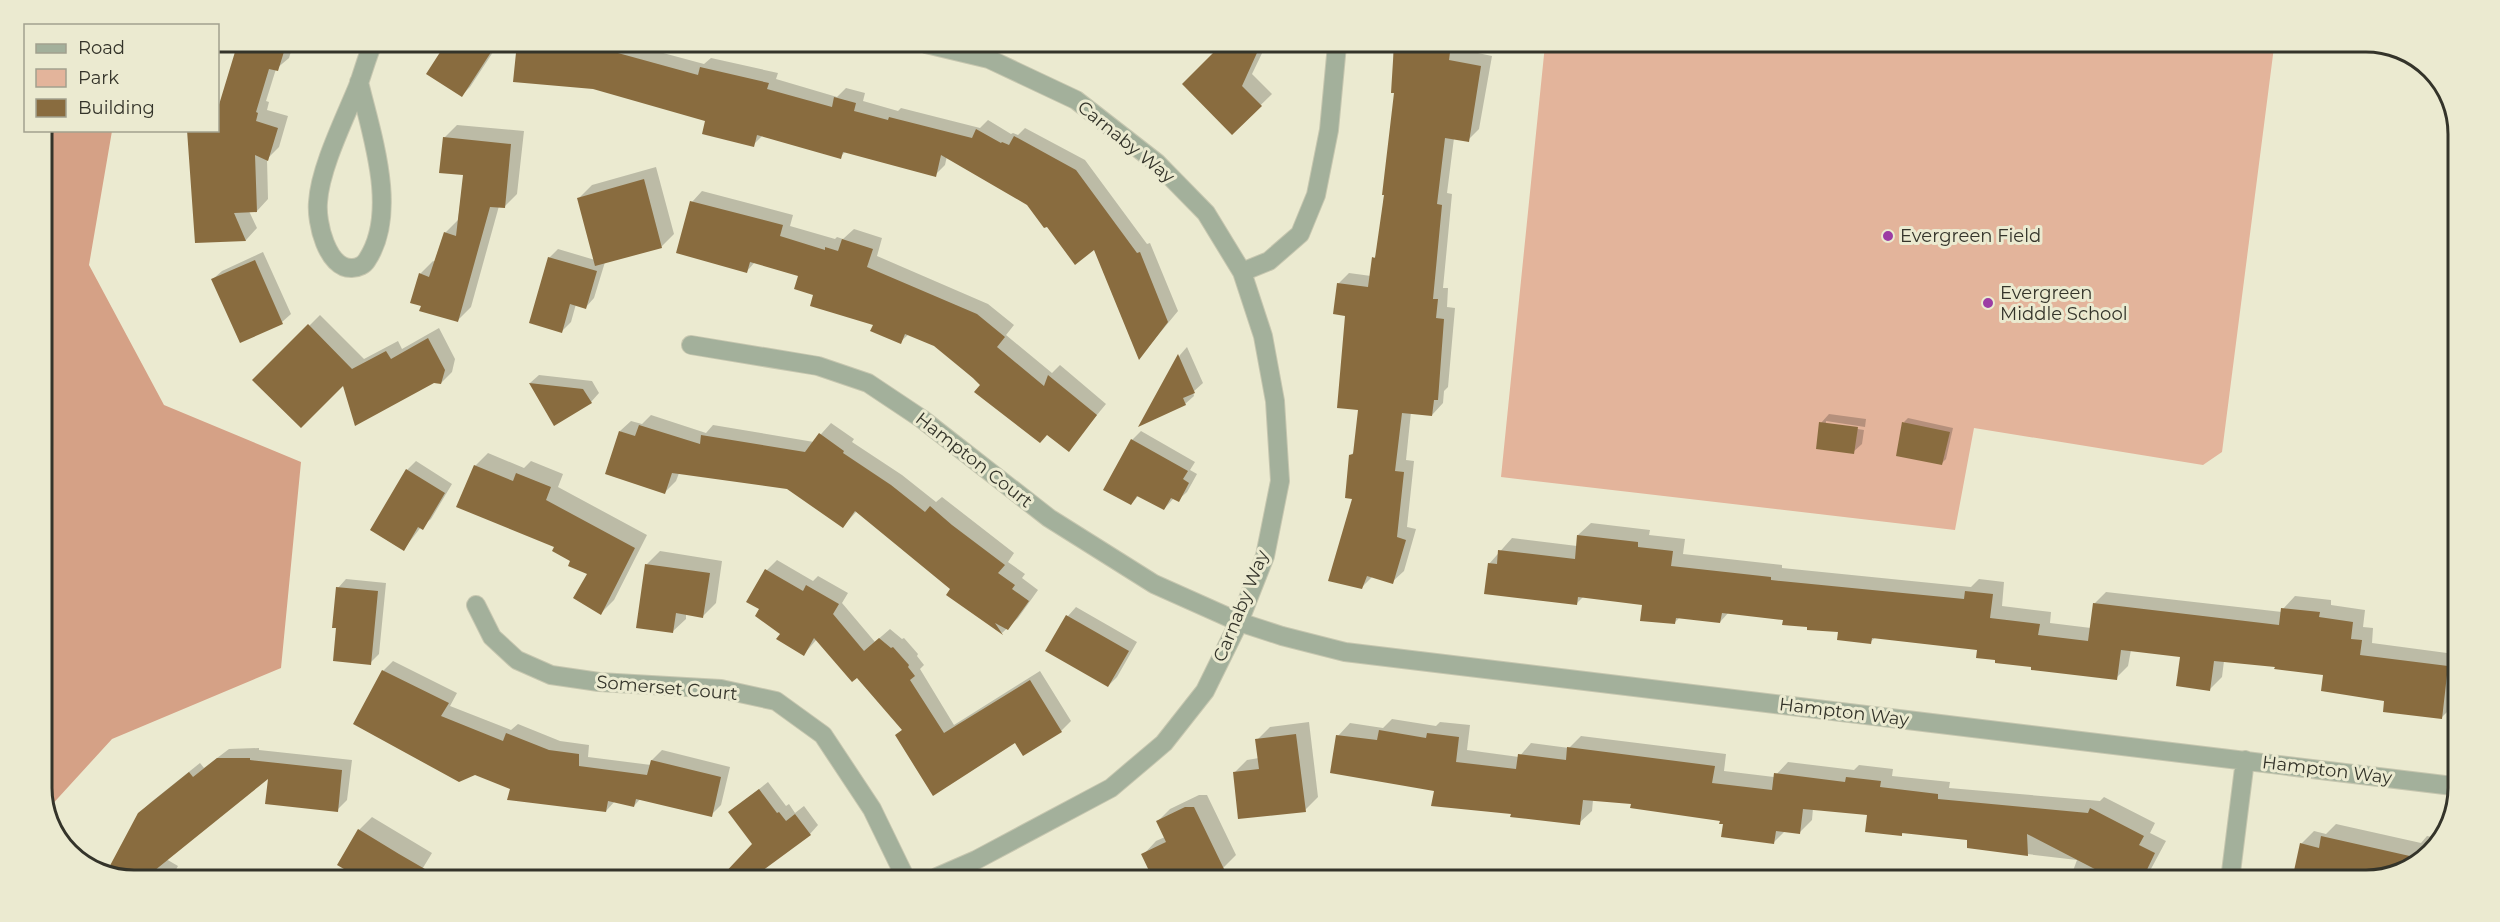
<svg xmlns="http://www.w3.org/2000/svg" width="2500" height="922" viewBox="0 0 2500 922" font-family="Montserrat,sans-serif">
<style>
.green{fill:#e3b49b}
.forest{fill:#d5a186}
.shadow{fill:#0003}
.building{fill:#896c3f}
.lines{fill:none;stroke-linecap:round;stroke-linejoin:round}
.minor-casing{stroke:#c6c6af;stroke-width:20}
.minor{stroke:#a3b09b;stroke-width:18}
.poi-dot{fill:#9c3ca4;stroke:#ebead0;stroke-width:2}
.labels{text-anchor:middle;stroke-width:6;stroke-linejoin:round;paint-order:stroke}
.street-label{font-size:18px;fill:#34342a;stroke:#ebead0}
.poi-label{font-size:18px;fill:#34342a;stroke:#ebead0;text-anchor:start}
.rim{fill:none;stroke:#34342a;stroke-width:3}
</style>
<rect width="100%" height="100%" fill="#ebead0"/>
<path class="green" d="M1545,45L2274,47L2222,452L2203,465L1974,428L1955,530L1501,477Z"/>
<path class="forest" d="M42,131H112L89,265L164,405L301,462L281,668L112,739L48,809L42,794Z"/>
<path class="shadow" d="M240,42H304L300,47L293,45L289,58L276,69L266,101L269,102L267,110L288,116L279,147L267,159L268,199L257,211H249L257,228L246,240L196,242L218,130V112Z
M449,43H499L470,87L462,95L428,74Z
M518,43H626L704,64L711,58L778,73L776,79L837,97L846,88L865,93L863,101L898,111L901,108L980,128L988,120L1011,134L1013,133L1018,135L1025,128L1085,160L1147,244L1150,243L1178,311L1140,357L1095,248L1028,203L947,156L945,165L935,175L846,151L840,157L763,135L753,145L707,120L593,87L515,81Z
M1120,44H1143L1138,49Z
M1219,44H1269L1265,47L1252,74L1272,94L1232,133L1217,51Z
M1393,45H1460L1459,49L1492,56L1479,129L1468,140L1454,138L1447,193L1452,194L1443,288H1448L1447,307L1455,308L1448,387L1444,391L1443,403L1432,415L1411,412L1406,460L1414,461L1407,527L1416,529L1404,571L1392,582L1373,576L1361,588L1351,455L1355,451L1360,408L1346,314L1338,284L1349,273L1371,276L1374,258L1378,254L1395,91Z
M457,125L524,131L517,194L504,207L499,206L471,307L458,320L420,274L433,261L436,262L445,233L458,220L464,174L444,138Z
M656,167L674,234L661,247L605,262L594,298L586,307L576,304L571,322L562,331L549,258L558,249L595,260L579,198L592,185Z
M702,191L793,215L790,226L835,239L837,237L843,239L854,229L882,238L877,256L988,304L1014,325L1006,335L1052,373L1060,365L1106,404L1068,450L981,385L935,345L909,334L900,342L875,324L815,294L800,275L755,262L747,271L692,202Z
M263,252L291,314L282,322L241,341L213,279L222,271Z
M320,315L364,359L398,341L402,349L439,328L455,359L452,372L441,383L255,380Z
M1187,347L1203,383L1193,392L1194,396L1185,404L1141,424L1180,355Z
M539,375L592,381L599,393L591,402L555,424L530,383Z
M1829,414L1866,419L1865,427L1826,421V424L1864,430L1862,444L1853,452L1821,423Z
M651,415L706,433L713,425L814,442L831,423L854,439L852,442L902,475L936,502L942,497L1014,553L1008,562L1025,574L1022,578L1038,590L1018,618L1002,633L948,594L952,588L857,511L843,526L787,487L679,473L676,481L665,492L620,431L631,421L642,424Z
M1908,418L1953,428L1946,459L1942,463L1904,422Z
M1141,431L1195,462L1190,470L1197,474L1187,492L1178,500L1174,498L1164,509L1139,495L1131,504L1132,440Z
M488,453L524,468L531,461L563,474L558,487L647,535L614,600L601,613L589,573L557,547L475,466Z
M416,461L452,484L431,519L421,527L404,549L407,470Z
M1591,523L1650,530L1649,535L1685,539L1683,554L1782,565V568L1971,587L1979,579L2004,582L2002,606L2051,612L2050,623L2091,628L2094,604L2106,592L2282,612L2283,609L2295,596L2331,600V605L2365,610L2363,627L2373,628L2372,643L2447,653L2454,645V705L2442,717L2386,700L2324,673L2276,665L2224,661L2222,677L2210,689L2181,655L2131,650L2128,666L2116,678L1997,659L1978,649L1876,637L1870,642L1839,631L1784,619L1729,612L1720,622L1680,617L1674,623L1644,603L1584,596L1577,603L1489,564L1512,538L1577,546L1578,535Z
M660,551L722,561L716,603L703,616L686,613V619L672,632L647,564Z
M777,560L813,581L818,576L848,593L842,603L875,642L890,629L902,639L904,638L918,654L917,656L924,665L920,669L954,725L1040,671L1071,721L1061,731L1015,741L897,735L903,729L857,675L817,639L804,654L782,633L761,609L748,601L767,570Z
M346,579L386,583L379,654L370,663L337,627L338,588Z
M1076,607L1137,642L1117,677L1108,686L1047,651L1068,616Z
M393,661L457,693L450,706L511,730L518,724L560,741L589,745L588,757L651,765L652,760L662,750L730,767L721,805L711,815L641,798L634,806L615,801L606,811L512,788L383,671Z
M1392,719L1436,726L1440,722L1470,725L1467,750L1519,757L1531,743L1569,748L1581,736L1726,754L1724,771L1774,777L1788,762L1854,770L1859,765L1893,769L1892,776L1950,782L1949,788L2100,801L2104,797L2155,823L2150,833L2166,841L2145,880L2070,879L2077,860L1968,847L1969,838L1904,831L1902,834L1868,814L1813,808L1812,820L1800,832L1785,831L1774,842L1724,823L1721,819L1633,803L1593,800L1592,811L1579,823L1512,813L1435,789L1338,736L1350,723L1383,728Z
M1309,722L1318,797L1305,810L1234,773L1247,760L1259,758L1257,740L1270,727Z
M259,748V750L352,760L347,800L337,810L270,775L166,859L178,866L173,875H106L139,814L150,803L200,763L204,768L229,749Z
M768,782L786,806L789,804L795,813L804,806L818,825L810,834L754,844L730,812Z
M1199,795H1207L1236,855L1223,868L1203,878L1154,877L1143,855L1156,841L1165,837L1157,822L1170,809Z
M372,817L432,853L418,876L339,864L359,830Z
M2336,824L2421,843L2427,836L2438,838L2422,861L2366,880H2293L2301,844L2314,831L2326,834Z"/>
<path class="building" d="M238,42H287L278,71L269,69L256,112L258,113L256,121L278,128L268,161L255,155L257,212L234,213L246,241L195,243L187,130H218V108Z
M446,43H497L462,97L426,74Z
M517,43L607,50L698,75L700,67L769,83L767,89L832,107L834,97L856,103L854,111L888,120L889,117L972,138L976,129L1001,143L1002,142L1009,145L1014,136L1076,170L1137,253L1140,252L1168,322L1139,360L1094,250L1075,265L1047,227L1044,228L1027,205L941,155L936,177L843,152L841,159L757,135L754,147L702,134L705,121L593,89L513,82Z
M1222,44H1261L1242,86L1262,106L1232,135L1182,84Z
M1394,45H1451L1449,60L1481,66L1469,142L1445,138L1437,204L1442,205L1433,299H1438L1436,318L1444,319L1438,400H1434L1432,416L1402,413L1395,471L1404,472L1397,537L1406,540L1393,584L1367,576L1362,589L1328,581L1352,499L1345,498L1349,455L1353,454L1358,410L1337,408L1345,316L1333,314L1337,283L1368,287L1372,257L1375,258L1384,195H1382L1394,93H1391Z
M443,137L511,144L505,208L490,207L458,322L419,311L421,306L410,303L419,273L429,277L444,232L456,236L463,175L439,173Z
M644,179L662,248L595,266L577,198Z
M690,201L783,225L780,236L825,250V247L838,251L842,239L873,249L867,267L977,314L1005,337L997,347L1044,386L1048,375L1097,415L1069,452L1047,435L1040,443L974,392L980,385L973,378L934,346L905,334L901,344L870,331L873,325L810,306L813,295L794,289L798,276L750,262L747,273L676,253Z
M548,257L597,271L586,309L570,304L562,333L529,323Z
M255,260L283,324L240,343L211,279Z
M308,324L352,369L386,351L391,359L428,338L445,370L441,384L434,383L355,426L343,386L301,428L252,380Z
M1178,354L1195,393L1183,398L1186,405L1138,427Z
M529,383L583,389L592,403L554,426Z
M1819,422L1858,427L1854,454L1816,449Z
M1902,422L1950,432L1942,465L1896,456Z
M639,425L700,444L701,435L805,452L819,433L844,451L843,453L891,485L925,512L930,506L952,525L1005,565L998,573L1015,585L1012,589L1029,601L1008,630L995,623L1003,635L946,595L950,589L855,511L843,528L787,489L672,473L665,494L605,474L619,431L635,436Z
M1131,439L1188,471L1183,479L1189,483L1179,502L1171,498L1164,510L1137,496L1131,505L1103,490Z
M474,465L513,481L516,473L551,487L546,500L635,548L601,615L573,598L587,574L568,566L570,561L552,551L554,547L456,507Z
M406,469L445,493L423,530L418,527L404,551L370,530Z
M1577,535L1638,542V547L1673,551L1671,566L1771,577V580L1964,599L1965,591L1993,594L1990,618L2040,624L2038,635L2088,641L2093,603L2279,625L2281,608L2320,612L2319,617L2353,622L2351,639L2362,640L2360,655L2448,666L2442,719L2383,712L2384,701L2321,691L2323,675L2274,669L2275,667L2214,661L2210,691L2176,686L2180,657L2121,650L2117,680L2031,670V667L1995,663V660L1976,658L1977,650L1872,638L1871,644L1837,640L1838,632L1807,630V627L1782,625L1783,620L1722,613L1720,623L1676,618L1675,624L1640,621L1642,605L1578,597L1577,605L1484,594L1488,563L1497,564L1498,550L1575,559Z
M645,564L710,573L703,618L676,613L673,633L636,628Z
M765,569L803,591L806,585L839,604L833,614L864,651L879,638L891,648L893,647L909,665L908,667L915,676L910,680L944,733L1030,680L1062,732L1023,756L1015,743L933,796L895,735L902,730L857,678L852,682L814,638L804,656L776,639L780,634L755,616L759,609L746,602Z
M336,587L378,591L371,665L333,661L336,628H332Z
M1066,615L1129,651L1108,687L1045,651Z
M382,670L449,703L441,716L503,741L506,733L549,750L579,754V766L647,775L651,760L721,777L712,817L636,799L634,807L608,801L606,812L507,800L510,789L475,775L459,782L353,724Z
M1379,730L1426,738L1427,733L1459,737L1456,762L1516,769L1518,754L1566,760L1567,747L1715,766L1712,783L1772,790L1774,773L1845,782L1846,777L1881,781L1880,787L1938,794V799L2088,813L2090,808L2144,836L2139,845L2155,853L2142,880L2114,879L2027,834L2028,856L1967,848V840L1902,833V836L1865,832L1867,815L1803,809L1800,834L1776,831L1774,844L1721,837L1723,824H1719L1720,821L1630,808L1631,804L1583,800L1580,825L1510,817L1511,814L1431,806L1434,791L1330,773L1336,735L1377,740Z
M1296,734L1306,812L1238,819L1233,772L1259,769L1255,739Z
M217,758H250V760L342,770L338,812L265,804L268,779L149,875H105L138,813L189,772L193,777Z
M759,789L777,813L779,812L786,821L795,814L811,835L754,877H721L752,844L728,812Z
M1185,807H1194L1224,869L1207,878L1152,877L1141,854L1166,842L1156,821Z
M358,829L399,854L437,876H356L337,865Z
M2321,836L2423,859L2366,880H2292L2300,843L2319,848Z"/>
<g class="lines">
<g class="minor-casing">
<path id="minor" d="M926,44L989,59L1076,100L1157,163L1206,213L1242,272L1263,336L1275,401L1280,481L1265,556L1239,622L1205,691L1164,743L1111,788L976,860L937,877
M359,82C371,133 399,212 367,260C364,265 358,268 352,268C327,269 316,222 318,202C320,168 345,118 358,86C363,72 367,57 373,43
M1242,272L1269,261L1300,234L1316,195L1329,130L1337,45
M691,345L818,366L868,383L922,419L1049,518L1154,584L1239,622L1282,636L1345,652L2453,786
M476,605L492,637L517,660L551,675L599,682L721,689L776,701L823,735L872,809L905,877
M2230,880L2245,760"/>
</g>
<use href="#minor" class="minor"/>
</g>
<g class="poi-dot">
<circle cx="1888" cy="236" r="6"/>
<circle cx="1988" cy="303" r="6"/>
</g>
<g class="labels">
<g class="street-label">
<text transform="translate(1126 142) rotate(39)" y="6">Carnaby Way</text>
<text transform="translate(974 460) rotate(38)" y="6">Hampton Court</text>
<text transform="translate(1241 606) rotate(-68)" y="6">Carnaby Way</text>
<text transform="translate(667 688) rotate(5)" y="6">Somerset Court</text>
<text transform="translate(1844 712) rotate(7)" y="6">Hampton Way</text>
<text transform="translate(2327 770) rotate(7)" y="6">Hampton Way</text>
</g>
<g class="poi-label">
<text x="1900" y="242">Evergreen Field</text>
<text x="2000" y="299">Evergreen<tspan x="2000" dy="21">Middle School</tspan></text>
</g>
</g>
<path d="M0 0H2500V922H0ZM134 52H2366A82 82 0 0 1 2448 134V788A82 82 0 0 1 2366 870H134A82 82 0 0 1 52 788V134A82 82 0 0 1 134 52Z" fill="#ebead0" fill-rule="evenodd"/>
<path class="rim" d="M134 52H2366A82 82 0 0 1 2448 134V788A82 82 0 0 1 2366 870H134A82 82 0 0 1 52 788V134A82 82 0 0 1 134 52Z"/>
<rect x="24" y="24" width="195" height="108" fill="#ebead0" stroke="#a2a18e" stroke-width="1.5"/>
<rect x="36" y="44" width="30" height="9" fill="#a3b09b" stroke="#a2a18e" stroke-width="1.5"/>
<text x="78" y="54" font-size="18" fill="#34342a">Road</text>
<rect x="36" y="69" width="30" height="18" fill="#e3b49b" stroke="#a2a18e" stroke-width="1.5"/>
<text x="78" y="84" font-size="18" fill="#34342a">Park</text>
<rect x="36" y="99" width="30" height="18" fill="#896c3f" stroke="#a2a18e" stroke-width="1.5"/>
<text x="78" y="114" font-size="18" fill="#34342a">Building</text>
</svg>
